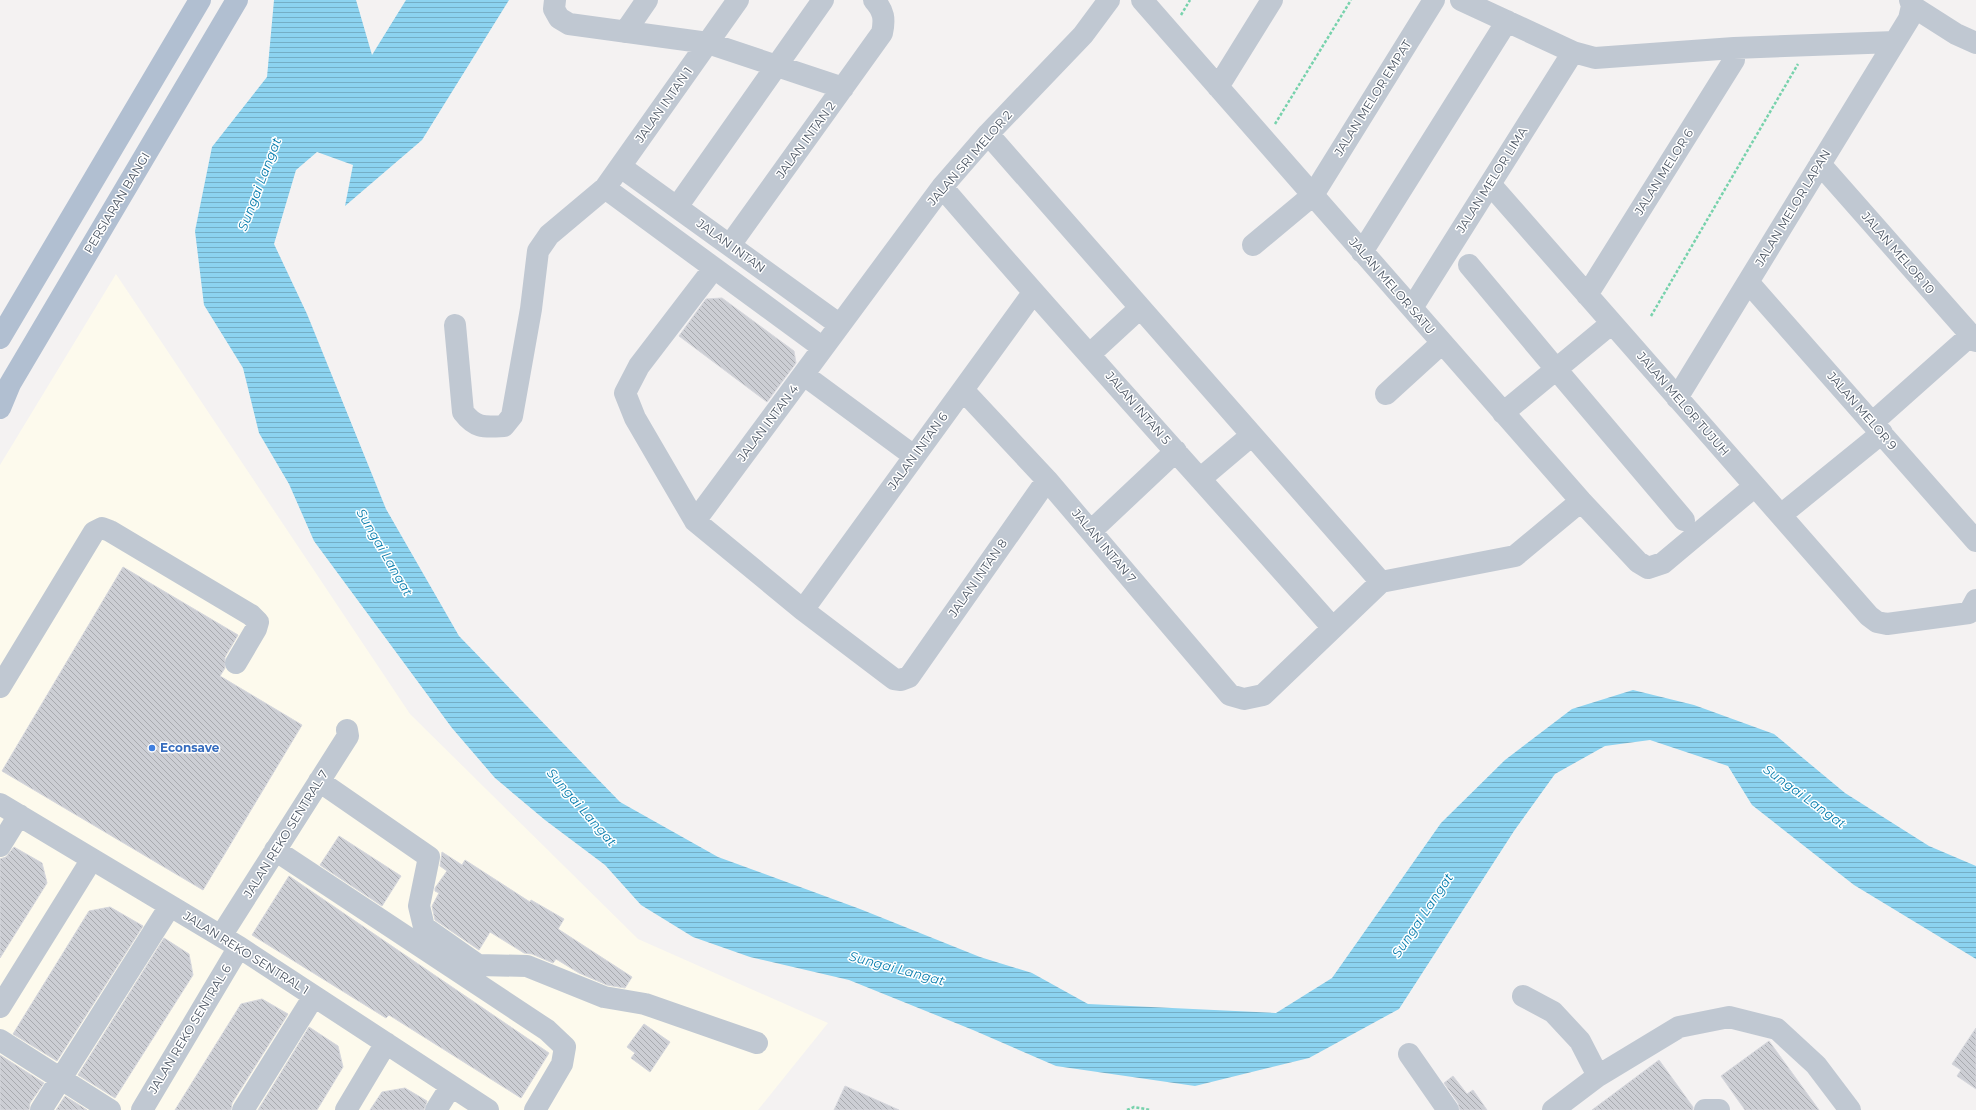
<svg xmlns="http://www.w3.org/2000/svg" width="1976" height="1110" viewBox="0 0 1976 1110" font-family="Montserrat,sans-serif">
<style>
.commercial{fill:#fdfaed}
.water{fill:url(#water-rules)}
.building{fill:url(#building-back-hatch);stroke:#d6d7dd}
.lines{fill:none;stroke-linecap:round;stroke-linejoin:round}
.path{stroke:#77d2ac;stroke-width:2.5;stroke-dasharray:3 2;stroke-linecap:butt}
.minor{stroke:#c0c8d2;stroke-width:22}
.major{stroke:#b1bfd1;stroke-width:22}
.shop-dot{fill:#3f7fe0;stroke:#fff;stroke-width:1.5}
.labels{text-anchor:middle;stroke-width:3;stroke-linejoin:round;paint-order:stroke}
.street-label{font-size:12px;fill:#495361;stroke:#fff}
.shop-label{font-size:12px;font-weight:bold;fill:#366cbe;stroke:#fff;text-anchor:start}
.water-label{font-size:13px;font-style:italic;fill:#087dad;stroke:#fff}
</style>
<defs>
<pattern id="water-rules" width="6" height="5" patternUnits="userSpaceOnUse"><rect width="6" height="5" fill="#8cd3f0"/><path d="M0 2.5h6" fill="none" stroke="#74aec6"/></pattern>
<pattern id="building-back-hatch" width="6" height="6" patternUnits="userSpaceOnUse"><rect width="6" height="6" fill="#ccced4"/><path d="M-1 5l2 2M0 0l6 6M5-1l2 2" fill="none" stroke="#a8aaaf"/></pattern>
</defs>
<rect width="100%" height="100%" fill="#f4f2f2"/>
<path class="commercial" d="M116,274L410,714L638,939L828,1023L758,1110H0V465Z"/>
<path class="water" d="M274,0H356L372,55L406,0H509L422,140L345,206L353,165L317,152L296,170L274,244L307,314L386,509L459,636L620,802L718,857L860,909L980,957L1032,973L1088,1004L1276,1013L1332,978L1441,823L1505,760L1572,709L1633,690L1694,705L1774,734L1845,793L1929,846L1976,866V959L1854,885L1752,805L1728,766L1650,740L1605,746L1555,774L1514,831L1399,1009L1309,1058L1195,1086L1056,1066L973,1030L849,980L750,957L693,937L641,905L605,865L545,820L495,778L452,728L314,541L289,484L259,433L243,368L204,305L195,231L212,147L267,77Z"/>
<path class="building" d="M722,298L794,351L796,363L767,402L679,336L706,299Z
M123,567L238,635L225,657V668L220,676L302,725L203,890L2,771Z
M339,836L401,876L382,906L320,865Z
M14,847L42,863L47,883L0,958V859L6,857Z
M442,852L462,865L465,860L530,902L531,900L564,919L558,929L632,977L625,988L607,985L579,973L556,959L553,963L532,954L524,953L490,932L479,950L435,920L432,906L439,893L435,891V888L447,871L440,866Z
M289,876L549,1053L521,1098L389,1015L386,1018L252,935Z
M110,907L143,926L57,1061L13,1034L89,911Z
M164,938L189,954L193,975L115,1098L78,1075Z
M262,999L288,1014L232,1103L231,1110H175L241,1004Z
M644,1024L670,1042L650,1072L631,1058L635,1053L627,1047Z
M309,1027L338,1046L343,1067L317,1110H258Z
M1976,1028V1089L1957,1076L1961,1070L1952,1064Z
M1769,1041L1819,1110H1745L1721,1076Z
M0,1055L44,1083L30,1103L29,1110H0Z
M1659,1060L1693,1107V1110H1592Z
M1453,1076L1467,1094L1473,1090L1487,1110H1460L1458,1103L1444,1083Z
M845,1086L899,1110H834Z
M405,1088L427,1101L424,1110H370L382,1092Z
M65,1096L87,1110H56Z"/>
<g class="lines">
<path class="path" d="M1181,15L1190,0
M1275,124L1351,0
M1651,316L1798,64
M1127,1110L1134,1107L1151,1110"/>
<path class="minor" d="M555,0L554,9L559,18L569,24L708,43L843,88
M1142,0L1581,501L1638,562L1648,568L1663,563L1755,486
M1461,0L1573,52L1595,58L1734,48L1895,42
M1912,6L1956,34L1976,43
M625,32L647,0
M1218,87L1272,0
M988,134L1381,582L1515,556L1581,501
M1820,164L1976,341
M621,167L840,325
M1490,184L1869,616L1877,622L1887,624L1969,613L1976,600
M942,187C1070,336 1203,481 1333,628
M605,188L823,348
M677,207L823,0
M730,245L882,33C885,19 884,11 874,0
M1253,245L1313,195L1434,0
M1362,252L1507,21
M1469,265L1556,369L1684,520
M714,268L639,366L625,393L635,418L695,521L803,610L894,679L901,680L909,677L1047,480
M1748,282L1976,541
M1587,295L1734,60V48
M1412,308L1573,52
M455,325L463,412C476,429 485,427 504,426L512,416L531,309L538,251L549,235L605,188L738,0
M1090,354L1140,308
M804,375L914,456
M963,390L1047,480L1230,695L1244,699L1263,695L1381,582
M1386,394L1442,343
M1677,398L1909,19L1912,6L1910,0
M1503,413L1612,323
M1872,423L1971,335
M1200,479L1252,435
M1781,515L1882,433
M695,521L942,187L988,134L1083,35L1109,0
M1091,531L1176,451
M803,610L1033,293
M0,687L94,532L102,528L110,531L251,615L258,622L256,629L236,663
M319,781L429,857L419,906L424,927L478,965L527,966L604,997L645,1004L757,1043
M0,804L239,947L488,1110
M0,846L19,815
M275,850L547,1030L565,1047L562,1064L535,1110
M221,936L348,736L347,730
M1523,996L1553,1012L1580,1041L1598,1076
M0,1007L92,859
M0,1040L110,1110
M1409,1054L1448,1110
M41,1110L170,906
M142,1110L239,947
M243,1110L314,996
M346,1110L386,1043
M436,1110L451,1086
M1553,1110L1598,1076L1679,1027L1729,1017L1777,1029L1816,1065L1850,1110
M1705,1110H1719"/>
<path class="major" d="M0,338L200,0
M0,408L10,384L237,0"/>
</g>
<circle class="shop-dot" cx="152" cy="748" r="4"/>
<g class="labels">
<g class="street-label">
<text transform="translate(1373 98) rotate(-58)" y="4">JALAN MELOR EMPAT</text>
<text transform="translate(664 105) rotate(-55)" y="4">JALAN INTAN 1</text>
<text transform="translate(806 140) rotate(-54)" y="4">JALAN INTAN 2</text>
<text transform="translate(970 158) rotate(-49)" y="4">JALAN SRI MELOR 2</text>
<text transform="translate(1664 172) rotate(-58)" y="4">JALAN MELOR 6</text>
<text transform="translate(1492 180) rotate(-58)" y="4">JALAN MELOR LIMA</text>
<text transform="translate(117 203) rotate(-59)" y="4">PERSIARAN BANGI</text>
<text transform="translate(1793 208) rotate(-59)" y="4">JALAN MELOR LAPAN</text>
<text transform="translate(731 246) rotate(36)" y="4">JALAN INTAN</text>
<text transform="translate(1898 253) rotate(49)" y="4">JALAN MELOR 10</text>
<text transform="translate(1392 286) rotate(49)" y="4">JALAN MELOR SATU</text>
<text transform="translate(1683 404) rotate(49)" y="4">JALAN MELOR TUJUH</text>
<text transform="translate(1138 408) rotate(49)" y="4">JALAN INTAN 5</text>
<text transform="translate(1862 411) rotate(49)" y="4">JALAN MELOR 9</text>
<text transform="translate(768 423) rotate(-53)" y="4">JALAN INTAN 4</text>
<text transform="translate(918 451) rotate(-54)" y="4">JALAN INTAN 6</text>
<text transform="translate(1104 546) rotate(50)" y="4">JALAN INTAN 7</text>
<text transform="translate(978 578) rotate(-55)" y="4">JALAN INTAN 8</text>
<text transform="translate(286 834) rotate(-58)" y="4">JALAN REKO SENTRAL 7</text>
<text transform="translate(246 953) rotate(32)" y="4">JALAN REKO SENTRAL 1</text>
<text transform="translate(190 1029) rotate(-59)" y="4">JALAN REKO SENTRAL 6</text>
</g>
<g class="shop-label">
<text x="160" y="752">Econsave</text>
</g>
<g class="water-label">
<text transform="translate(259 184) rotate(-69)" y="5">Sungai Langat</text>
<text transform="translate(385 552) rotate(60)" y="5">Sungai Langat</text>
<text transform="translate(1805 796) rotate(36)" y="5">Sungai Langat</text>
<text transform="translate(582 807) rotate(49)" y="5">Sungai Langat</text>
<text transform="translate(1422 915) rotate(-56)" y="5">Sungai Langat</text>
<text transform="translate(897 968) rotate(15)" y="5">Sungai Langat</text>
</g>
</g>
</svg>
